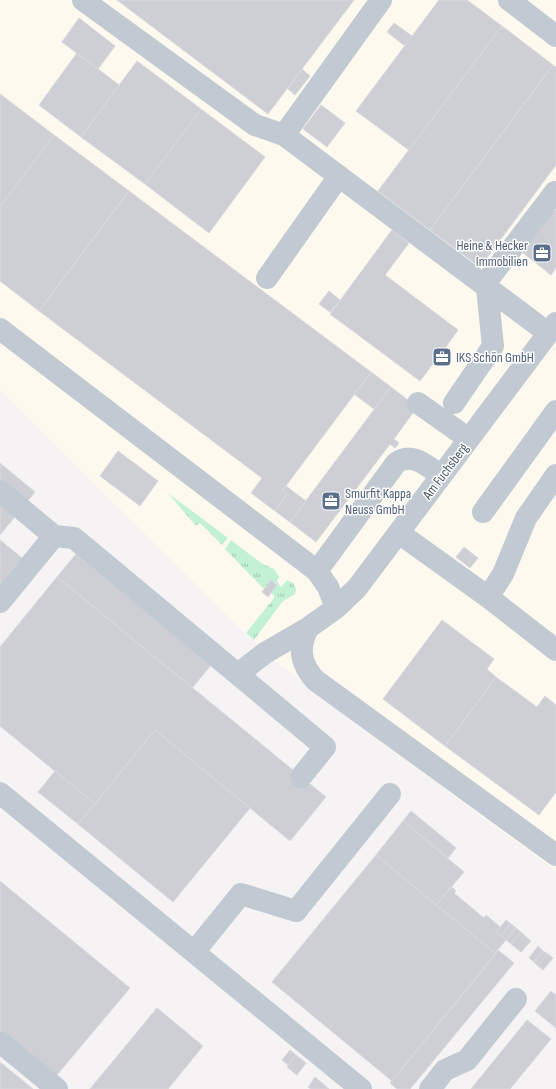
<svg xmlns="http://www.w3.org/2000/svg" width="556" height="1089" viewBox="0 0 556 1089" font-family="'Sofia Sans Condensed',sans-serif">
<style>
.commercial{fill:#fdf9ef}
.grass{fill:url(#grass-tufts)}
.building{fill:#cdcfd5;stroke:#d7d9de}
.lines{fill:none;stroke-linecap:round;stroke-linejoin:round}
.minor{stroke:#c1cad2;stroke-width:22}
.labels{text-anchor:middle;stroke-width:3;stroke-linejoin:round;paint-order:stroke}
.service-label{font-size:14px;fill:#4e5e75;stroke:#fff;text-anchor:start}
.street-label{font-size:14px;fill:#4a5661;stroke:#fff}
</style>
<defs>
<pattern id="grass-tufts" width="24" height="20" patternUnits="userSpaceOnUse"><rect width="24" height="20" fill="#c3f1d5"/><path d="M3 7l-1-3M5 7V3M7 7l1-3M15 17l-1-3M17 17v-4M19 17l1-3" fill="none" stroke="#a0c6b0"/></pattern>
</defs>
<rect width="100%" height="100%" fill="#f5f3f3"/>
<path class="commercial" d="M0,0H556V871L361,727L271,658L259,647L254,640L238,626L0,390Z"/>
<path class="grass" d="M168,493L228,538L222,545L200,523L197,525H195Z
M231,540L261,563L274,569L279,577L277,581L281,587L287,580L293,583L296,589L295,594L283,601L254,640L246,633L274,598V596L271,593L277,584L271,580L264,589L225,549Z"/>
<path class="building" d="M117,0H354L268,114Z
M439,0H467L502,26L409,150L356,111Z
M79,18L115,46L98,69L62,42Z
M394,23L412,36L405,46L387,32Z
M502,26L553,65L430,230L378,191Z
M77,53L119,85L81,137L39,105Z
M137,61L201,109L145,184L81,137Z
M553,65L556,67V165L480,267L430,230Z
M302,69L310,76L295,95L288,89Z
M0,94L54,135L0,207Z
M321,105L345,123L327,147L303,129Z
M201,109L265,157L209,233L145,184Z
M54,135L129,191L39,311L0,281V207Z
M129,191L371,372L282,491L287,494L275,511L251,493L262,478L39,311Z
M550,207L556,211V268L551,275L518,249Z
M392,230L409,243L385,275L458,330L443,351L445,352L437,363L435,361L420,381L330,314Z
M329,291L340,300L330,312L319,304Z
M371,372L391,387L374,409L354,394Z
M391,387L417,407L394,439L399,443L395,448L390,444L316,542L290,522Z
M118,451L158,481L140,506L100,476Z
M0,463L35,492L0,535Z
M286,486L306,501L290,522L275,511L287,494L282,491Z
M0,540L22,558L0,585Z
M464,547L478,558L470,568L456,557Z
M76,554L211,665L192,688L57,577Z
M57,577L326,797L290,841L155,730L95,804L0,726V647Z
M271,580L277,585L268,597L262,592Z
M442,620L494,659L487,669L496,677L445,746L383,699Z
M496,677L537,707L545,696L556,705V792L539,815L445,746Z
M155,730L250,808L173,902L78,824Z
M55,771L95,804L78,824L38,792Z
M411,811L456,848L448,858L403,821Z
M403,821L464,872L436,905L376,855Z
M376,855L496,954L392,1081L272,982Z
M0,881L130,988L56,1076L0,1030Z
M452,887L456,891L454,893L484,918L486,915L500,927L496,932L506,940L495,953L436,905Z
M506,920L511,924L501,936L496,932Z
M511,924L516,928L506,940L501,936Z
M516,928L521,932L511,944L506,940Z
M521,932L531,941L521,952L511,944Z
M538,946L543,951L534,962L529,958Z
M498,950L514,963L410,1089H397L390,1083Z
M543,951L548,954L538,966L534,962Z
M548,954L553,958L543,970L538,966Z
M551,991L556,995V1028L535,1011Z
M157,1008L203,1046L168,1089H90Z
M527,1020L551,1039L510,1089H471Z
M290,1050L296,1055L288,1065L282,1060Z
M296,1055L306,1063L297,1075L287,1067Z
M0,1062L33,1089H0Z
M315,1077L329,1089H311L308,1087Z"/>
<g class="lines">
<path class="minor" d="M83,0L255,125L284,135L548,333
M509,0L556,36
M284,135L381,0
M267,278L339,176
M484,285L555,192L556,193
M0,329L317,571L328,587L336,608
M418,403L469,439
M454,403L493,346L487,288
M0,491L54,536
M483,512L556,411
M399,533L488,597L556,650
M317,571L396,463C412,451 428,466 441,476
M488,597L503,574L526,518L556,475
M0,602L54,536L74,538L325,747L301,777
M308,628C298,648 300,663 315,680L556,855
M238,674L265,653L308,628L336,608L357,588L556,323
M0,793L361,1089
M194,952L241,894L296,911L390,794
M0,1042L57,1089
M430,1089L445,1070L467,1060L516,999"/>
</g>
<defs>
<g id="office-square" transform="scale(1)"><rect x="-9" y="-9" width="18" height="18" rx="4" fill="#5c6f8a" stroke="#fff"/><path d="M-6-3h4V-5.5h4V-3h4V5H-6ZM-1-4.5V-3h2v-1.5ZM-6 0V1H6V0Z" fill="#fff"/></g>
</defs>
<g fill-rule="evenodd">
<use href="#office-square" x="542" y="253"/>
<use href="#office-square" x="442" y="357"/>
<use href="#office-square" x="331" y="501"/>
</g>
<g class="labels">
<g class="service-label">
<text x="528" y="250" text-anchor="end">Heine &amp; Hecker<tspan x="528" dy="16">Immobilien</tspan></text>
<text x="456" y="362">IKS Schön GmbH</text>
<text x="345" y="498">Smurfit Kappa<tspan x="345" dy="16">Neuss GmbH</tspan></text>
</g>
<g class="street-label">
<text transform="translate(445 471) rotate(-53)" y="5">Am Fuchsberg</text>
</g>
</g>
</svg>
